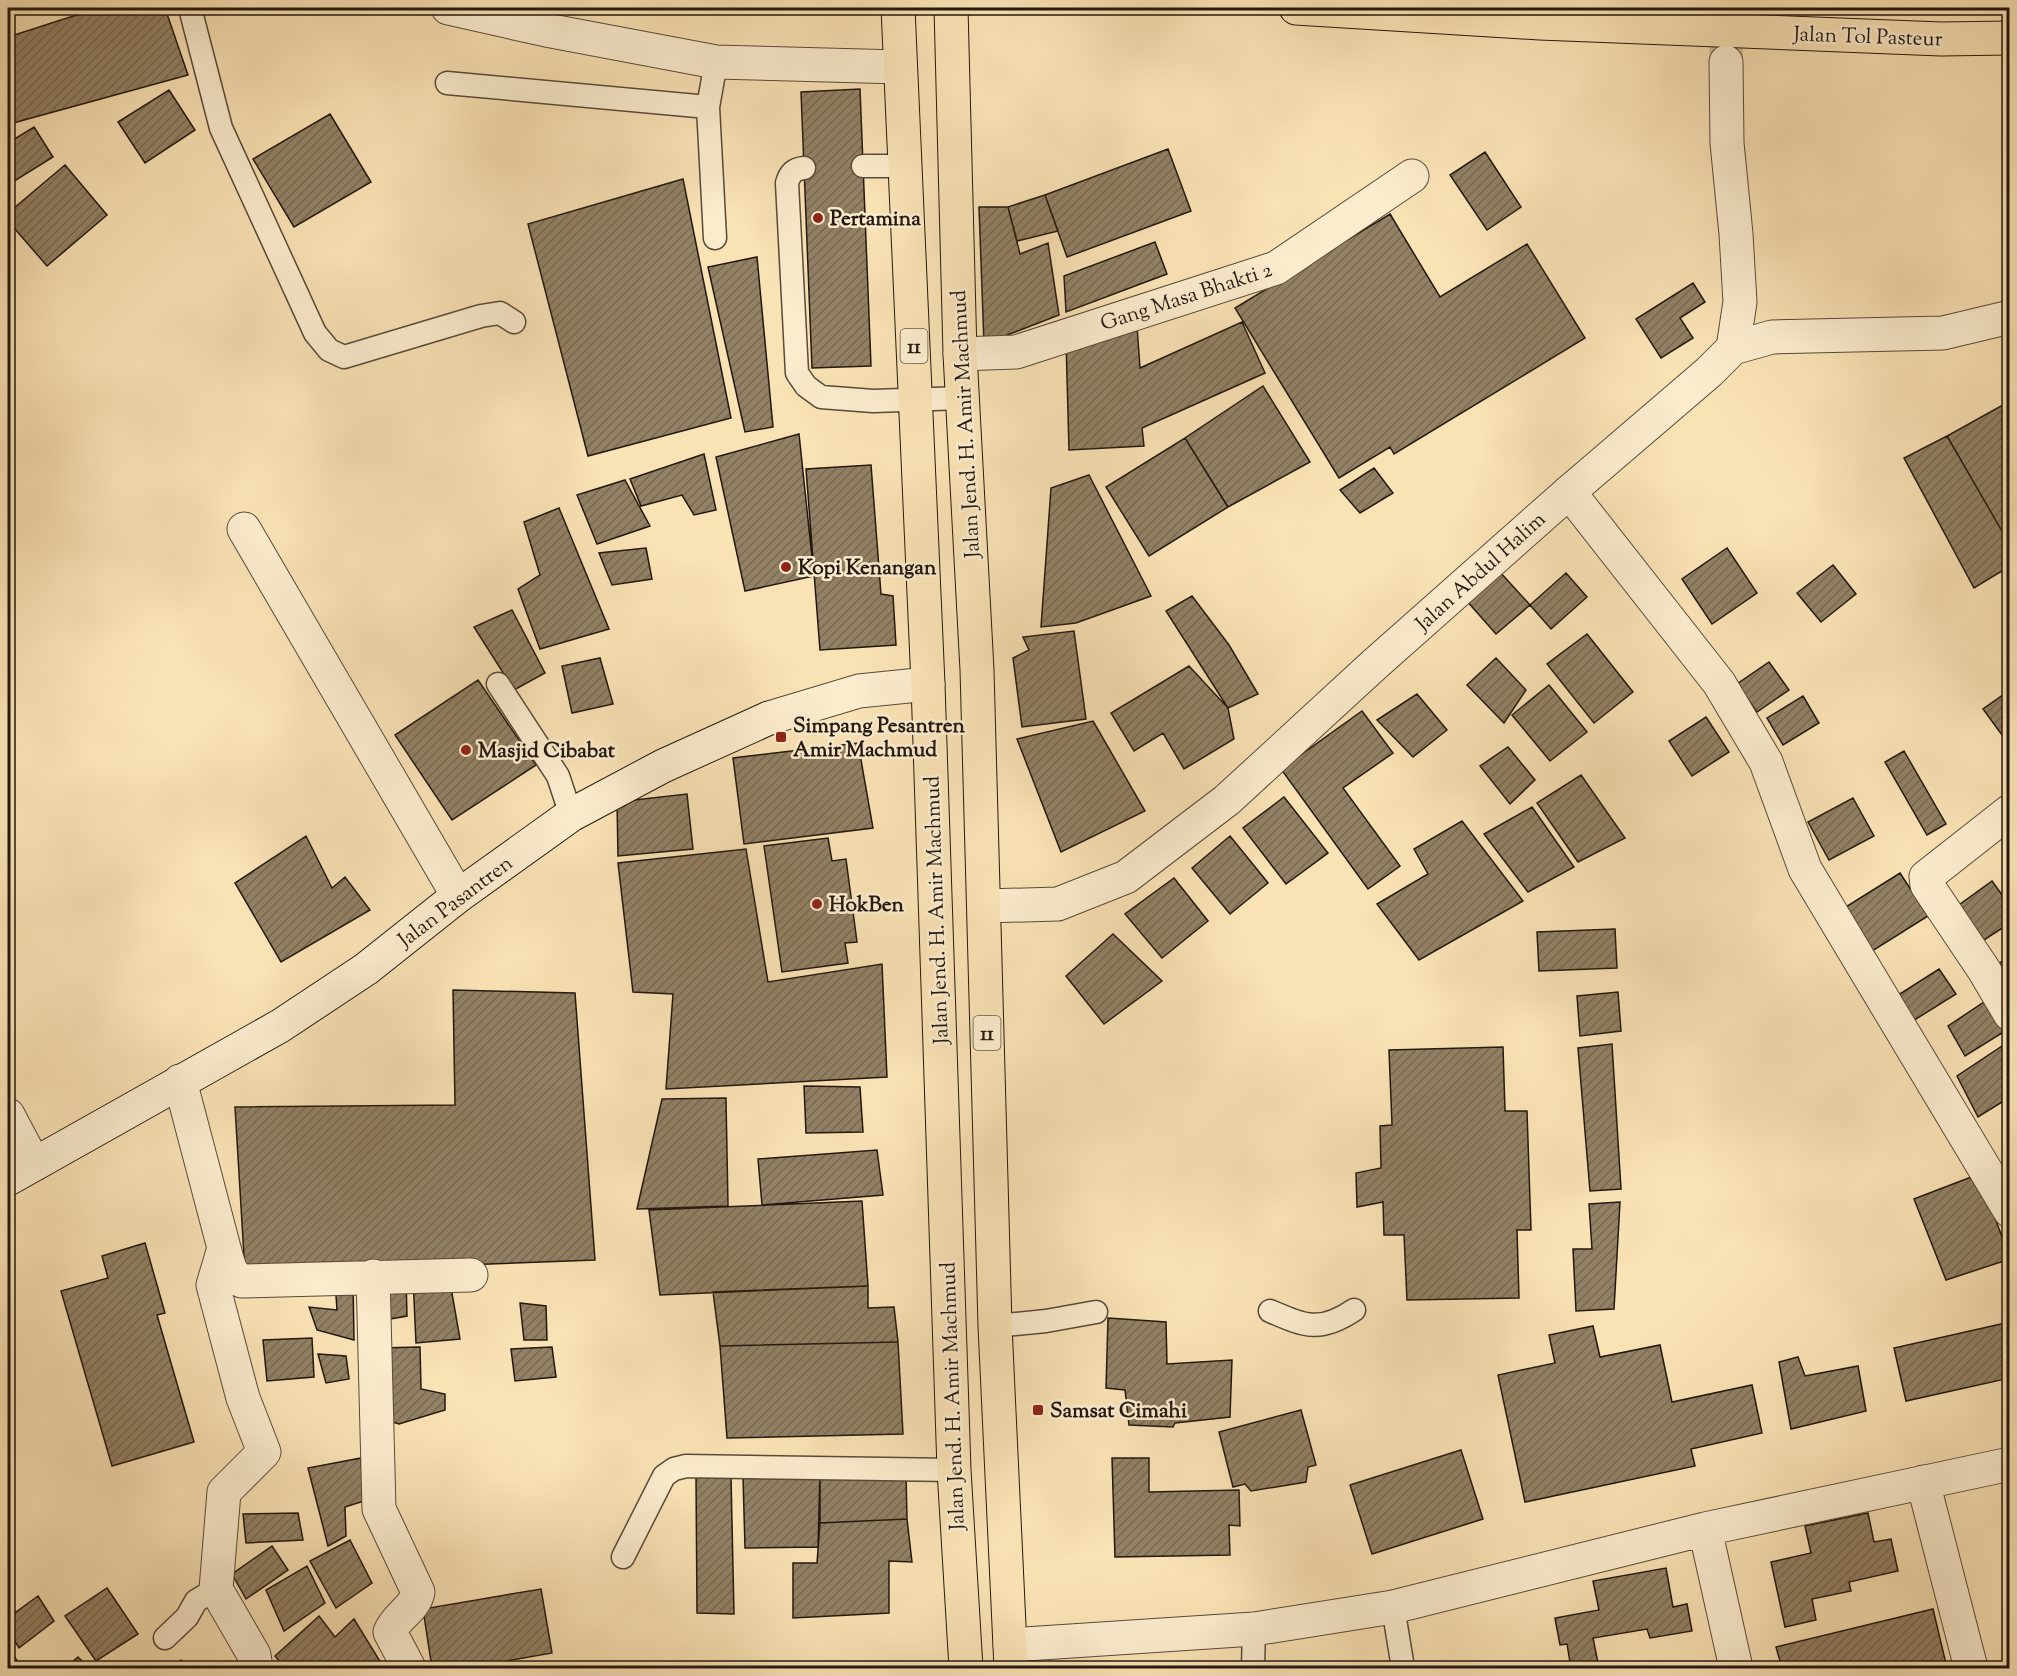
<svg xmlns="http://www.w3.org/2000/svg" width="2017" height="1676" viewBox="0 0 2017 1676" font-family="'Sorts Mill Goudy',serif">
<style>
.building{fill:url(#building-hatch);stroke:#231810;stroke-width:1.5}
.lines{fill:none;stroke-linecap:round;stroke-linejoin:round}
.minor-tunnel{stroke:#ceba93;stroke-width:33;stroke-dasharray:33 16;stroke-linecap:butt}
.service-casing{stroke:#584a39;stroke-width:25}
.minor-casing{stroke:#584a39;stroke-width:35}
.tertiary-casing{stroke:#584a39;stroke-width:35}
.secondary-casing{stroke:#231810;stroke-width:35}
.trunk-casing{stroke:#231810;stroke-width:35}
.motorway-casing{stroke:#231810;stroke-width:35}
.service{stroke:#fbecce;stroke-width:22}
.minor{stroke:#fbecce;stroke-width:33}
.tertiary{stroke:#fbecce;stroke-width:33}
.secondary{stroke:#fbecce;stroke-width:33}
.trunk{stroke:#f9e2b4;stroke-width:33}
.motorway{stroke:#f9e2b4;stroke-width:33}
.poi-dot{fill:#8f2418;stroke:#fbecce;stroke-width:2}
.labels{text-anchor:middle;stroke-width:5;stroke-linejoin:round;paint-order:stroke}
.shield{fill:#fbecce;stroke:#645849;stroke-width:1.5}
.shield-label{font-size:20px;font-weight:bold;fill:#231810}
.street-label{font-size:21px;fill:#231810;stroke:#fbecce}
.poi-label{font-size:21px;font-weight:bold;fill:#231810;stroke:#fbecce;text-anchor:start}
</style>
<defs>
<pattern id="building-hatch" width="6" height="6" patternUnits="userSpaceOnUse" patternTransform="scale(1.5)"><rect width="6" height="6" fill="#928165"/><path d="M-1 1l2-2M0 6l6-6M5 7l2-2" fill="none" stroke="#776952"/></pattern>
</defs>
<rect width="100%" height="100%" fill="#f9e2b4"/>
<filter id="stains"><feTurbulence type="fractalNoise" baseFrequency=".00333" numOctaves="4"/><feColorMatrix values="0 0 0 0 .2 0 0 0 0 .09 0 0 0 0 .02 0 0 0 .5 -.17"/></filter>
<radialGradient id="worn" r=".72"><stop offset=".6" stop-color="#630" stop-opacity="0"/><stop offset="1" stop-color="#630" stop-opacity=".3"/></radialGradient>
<path class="building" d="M8,8H20L21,10L8,17Z
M98,8H165L188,75L13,123L8,108V37Z
M860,89L871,366L812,368L801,92Z
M169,90L195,130L145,163L118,122Z
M330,114L371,182L294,227L253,159Z
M34,127L53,157L8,185V143Z
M1168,149L1191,211L1067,257L1045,195Z
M1485,152L1521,207L1487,230L1450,175Z
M65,165L107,215L47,266L8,221V213Z
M683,179L731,418L588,456L528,224Z
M1045,195L1058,231L1017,241L1008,207Z
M979,207H1008L1020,254L1048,243L1059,315L984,344Z
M1390,214L1440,297L1527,244L1585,338L1394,454L1390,447L1339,478L1235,308Z
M1155,242L1167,274L1066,312L1064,276Z
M757,257L773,427L745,432L708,267Z
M1693,283L1705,302L1680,318L1693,338L1661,358L1636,319Z
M1242,322L1265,373L1142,428L1144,446L1069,450L1066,340L1137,326L1140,368Z
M1263,386L1310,462L1228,507L1185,438Z
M2010,401V545L1947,436Z
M799,434L814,576L745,591L716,457Z
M1947,436L2010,545V566L1974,588L1904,458Z
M1185,438L1228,507L1149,556L1106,487Z
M704,454L716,510L694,515L682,495L641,506L630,479Z
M871,465L881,594L893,596L896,645L820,650L806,469Z
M1374,468L1393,493L1360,513L1340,490Z
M1089,475L1151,596L1076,623L1041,627L1051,488Z
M625,480L650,526L597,544L577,495Z
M559,508L609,629L540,649L518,589L540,575L524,522Z
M646,548L652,579L612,585L599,553Z
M1727,548L1757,593L1712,624L1682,579Z
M1833,565L1856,594L1821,622L1797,593Z
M1499,571L1530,605L1496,634L1466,600Z
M1566,573L1587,597L1551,629L1530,605Z
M1192,596L1229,645L1258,694L1228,708L1166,611Z
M512,610L545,673L514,690L474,627Z
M1074,631L1086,719L1022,727L1013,658L1029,650L1023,637Z
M1587,634L1633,692L1594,723L1547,664Z
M600,658L613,704L572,713L562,666Z
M1496,658L1526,690L1504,723L1467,685Z
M1769,662L1789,690L1757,712L1737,684Z
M1189,666L1228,708L1234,739L1184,769L1163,733L1134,751L1111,713Z
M478,680L536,765L452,820L395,735Z
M1549,685L1587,732L1550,761L1512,715Z
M2010,690V746L1983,709Z
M1417,694L1447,730L1413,757L1377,720Z
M1803,696L1819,723L1783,745L1767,718Z
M1362,711L1393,753L1343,788L1400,866L1368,889L1281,769Z
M1706,717L1729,752L1692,776L1669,741Z
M1093,721L1145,811L1061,852L1017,739Z
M858,743L873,828L744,844L733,758Z
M1508,747L1535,780L1510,804L1480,766Z
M1904,751L1946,824L1927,835L1885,762Z
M1581,775L1625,838L1578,862L1537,803Z
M687,794L693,849L618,856L617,802Z
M1284,797L1328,853L1286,884L1243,828Z
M1853,798L1874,836L1829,860L1808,822Z
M1532,807L1574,867L1528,892L1484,834Z
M1462,821L1523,901L1419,960L1377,904L1428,874L1414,849Z
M306,836L332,888L345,877L370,910L281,962L235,883Z
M1230,836L1268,883L1230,914L1192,868Z
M828,838L832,861L846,859L857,942L845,943L848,963L782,972L764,846Z
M746,849L768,982L882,964L887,1077L666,1089L673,994L633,992L618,863Z
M1900,873L1928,916L1869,953L1841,910Z
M1174,878L1208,921L1162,958L1125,914Z
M1992,881L2010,906V923L1984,940L1959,905Z
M1615,929L1617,968L1539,971L1537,932Z
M1113,934L1162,981L1104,1024L1066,976Z
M2010,955V981L1997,965Z
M1939,969L1956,994L1908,1024L1892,999Z
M453,990L575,993L595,1260L245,1273L235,1107L455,1105Z
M1618,992L1621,1031L1580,1036L1577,996Z
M1990,998L2010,1028L1965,1056L1948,1026Z
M2008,1042L2010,1046V1097L1978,1117L1957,1076Z
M1612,1044L1621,1189L1590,1191L1578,1048Z
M1503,1047L1505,1111H1527L1531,1230H1517L1519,1298L1407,1300L1404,1235H1384L1383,1202L1357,1207L1356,1173L1381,1168L1380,1126L1392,1125L1389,1050Z
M804,1086L860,1087L863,1132L806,1133Z
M726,1098L728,1206L637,1209L662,1099Z
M877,1150L883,1195L762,1205L758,1159Z
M1979,1174L2010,1259L1946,1280L1914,1199Z
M862,1201L868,1286L660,1295L649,1210Z
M1620,1202L1614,1309L1576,1311L1573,1249H1592L1589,1204Z
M145,1243L165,1313L157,1315L194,1442L112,1466L61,1291L108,1278L102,1256Z
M406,1278L407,1316L384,1320L382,1279Z
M413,1278L450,1282L460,1339L416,1343Z
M335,1281L353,1282L354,1340L317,1330L309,1307L337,1310Z
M868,1286V1308L894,1307L898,1342L720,1346L713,1292Z
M520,1303L546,1306L547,1340H524Z
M1108,1318L1166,1322L1167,1364L1232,1360L1230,1417L1175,1423L1173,1427L1129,1425L1125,1390L1106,1388Z
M2010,1322V1378L1906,1401L1894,1348Z
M1593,1326L1600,1357L1660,1345L1672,1402L1752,1385L1762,1433L1691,1449L1695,1466L1525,1502L1498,1375L1555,1363L1549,1335Z
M312,1338L314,1377L267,1381L263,1340Z
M898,1342L903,1434L727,1438L720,1346Z
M420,1347L421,1389L445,1394V1410L399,1424L379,1418V1348Z
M552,1347L556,1377L515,1381L511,1349Z
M318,1354L346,1356L349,1379L326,1383Z
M1798,1357L1805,1376L1858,1366L1866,1411L1791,1429L1779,1362Z
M1301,1410L1316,1465L1308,1467L1306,1482L1251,1491L1245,1484L1233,1487L1219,1432Z
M1461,1450L1483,1519L1372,1554L1350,1485Z
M361,1458L364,1501L345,1507L346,1536L328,1546L308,1468Z
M1112,1458H1149V1492L1239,1490L1240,1526L1229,1525L1230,1555L1115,1557Z
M820,1474H906L907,1519L820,1523Z
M820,1474L818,1547L745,1548L743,1476Z
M696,1477H731L734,1614L697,1613Z
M298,1513L303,1540L246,1543L243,1514Z
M1868,1513L1874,1542L1891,1539L1898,1571L1849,1582L1851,1591L1812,1599L1816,1620L1785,1627L1771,1562L1811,1553L1805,1526Z
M907,1519L912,1562L889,1561V1613L793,1618V1563H817L820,1523Z
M350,1540L372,1583L336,1608L310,1561Z
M272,1546L288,1570L246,1599L232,1574Z
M307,1566L325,1603L284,1631L266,1590Z
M1666,1568L1673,1607L1687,1604L1692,1631L1650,1638L1647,1629L1593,1638L1599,1668H1571L1567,1644L1560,1645L1555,1618L1599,1610L1593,1581Z
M107,1588L138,1634L96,1661L65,1616Z
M541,1589L552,1653L468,1668H432L423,1609Z
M38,1596L54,1621L19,1648L8,1630V1618Z
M1933,1609L1947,1668H1782L1776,1647Z
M319,1616L335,1637L354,1619L381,1663L372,1668H285L275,1656Z
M8,1649L23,1668H8Z
M78,1657L89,1668H65Z
M181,1660L192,1668H175Z"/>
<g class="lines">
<path class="minor-tunnel" d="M1726,60V8"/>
<g class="service-casing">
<path id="service" d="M190,8L221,128L315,333L329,350L344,357L481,316L500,313L514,322
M447,83L708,107
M863,166H905
M804,168C794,169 790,173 787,183L797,373L806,386L821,397L873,401L963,398
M715,238L708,107L716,62
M498,684L558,776L571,815
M1270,1311C1305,1326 1320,1333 1354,1310
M995,1326L1046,1321L1096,1312
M623,1557L664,1476L674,1469L686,1466L954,1470
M1393,1607L1403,1668
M165,1638L187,1617L196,1601L216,1589
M1253,1668L1254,1629"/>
</g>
<g class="minor-casing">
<path id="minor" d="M448,8L546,30L716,62L900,67
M1726,62L1727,143L1736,234L1740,302L1733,348
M960,354L1016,352L1276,268L1412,176
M1569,492L1719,683L1766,762L1805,869L2010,1211
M244,529L458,896
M2010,811L1926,877L1927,885L1984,970L2010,1014
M180,1081L224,1248C228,1261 229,1275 242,1281L471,1275
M8,1115L34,1164
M224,1248L213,1285L243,1398L264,1452L224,1492L216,1589L254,1655L256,1668
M373,1276L379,1509L418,1592C415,1609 396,1616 390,1632L409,1668
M1923,1482L1971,1668
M1705,1529L1736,1668
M1010,1645L1254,1629L1393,1607L1705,1529L2010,1464"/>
</g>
<g class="tertiary-casing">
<path id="tertiary" d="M769,718L859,691L928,684
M984,906L1058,904L1126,877L1227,800L1375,664L1569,492L1709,372L1733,348L1772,337L1943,333L2010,317"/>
</g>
<g class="secondary-casing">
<path id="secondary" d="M8,1179L280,1026L366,969L458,896L571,815L663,766L769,718"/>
</g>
<g class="trunk-casing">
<path id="trunk" d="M898,8L928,684L954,1470L966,1668
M951,8L960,354L977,670L995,1326L1011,1668"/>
</g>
<g class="motorway-casing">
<path id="motorway" d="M1296,8L1540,23L1941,39L2010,38"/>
</g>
<use href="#service" class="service"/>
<use href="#minor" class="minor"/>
<use href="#tertiary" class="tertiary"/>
<use href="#secondary" class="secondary"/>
<use href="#trunk" class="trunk"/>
<use href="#motorway" class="motorway"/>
</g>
<g class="poi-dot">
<circle cx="818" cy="218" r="6"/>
<circle cx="786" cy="567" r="6"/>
<rect x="775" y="731" width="12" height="12" rx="3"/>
<circle cx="466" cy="750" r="6"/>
<circle cx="817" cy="904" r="6"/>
<rect x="1032" y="1404" width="12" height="12" rx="3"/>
</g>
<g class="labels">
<g class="shield">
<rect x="900.5" y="329" width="27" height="34" rx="4.5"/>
<rect x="973.5" y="1016" width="27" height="34" rx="4.5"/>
</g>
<g class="shield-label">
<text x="914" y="353">11</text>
<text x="987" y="1040">11</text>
</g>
<g class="street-label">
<text transform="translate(1868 36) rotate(2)" y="7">Jalan Tol Pasteur</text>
<text transform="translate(1186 296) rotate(-18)" y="7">Gang Masa Bhakti 2</text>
<text transform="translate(965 424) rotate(-93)" y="7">Jalan Jend. H. Amir Machmud</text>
<text transform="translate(1480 571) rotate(-42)" y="7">Jalan Abdul Halim</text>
<text transform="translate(455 901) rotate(-37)" y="7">Jalan Pasantren</text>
<text transform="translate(936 910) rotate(-92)" y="7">Jalan Jend. H. Amir Machmud</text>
<text transform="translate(952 1396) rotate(-92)" y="7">Jalan Jend. H. Amir Machmud</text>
</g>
<g class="poi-label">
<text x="830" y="225">Pertamina</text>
<text x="798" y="574">Kopi Kenangan</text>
<text x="793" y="732">Simpang Pesantren<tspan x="793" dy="24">Amir Machmud</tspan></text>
<text x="478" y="757">Masjid Cibabat</text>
<text x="829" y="911">HokBen</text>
<text x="1050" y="1417">Samsat Cimahi</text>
</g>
</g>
<rect width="2017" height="1676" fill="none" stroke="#f9e2b4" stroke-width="30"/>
<rect x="9" y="9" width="1999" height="1658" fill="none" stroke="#231810" stroke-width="3"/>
<rect x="15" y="15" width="1987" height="1646" fill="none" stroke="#231810" stroke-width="1.5"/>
<rect width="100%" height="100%" filter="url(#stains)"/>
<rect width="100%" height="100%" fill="url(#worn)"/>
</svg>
